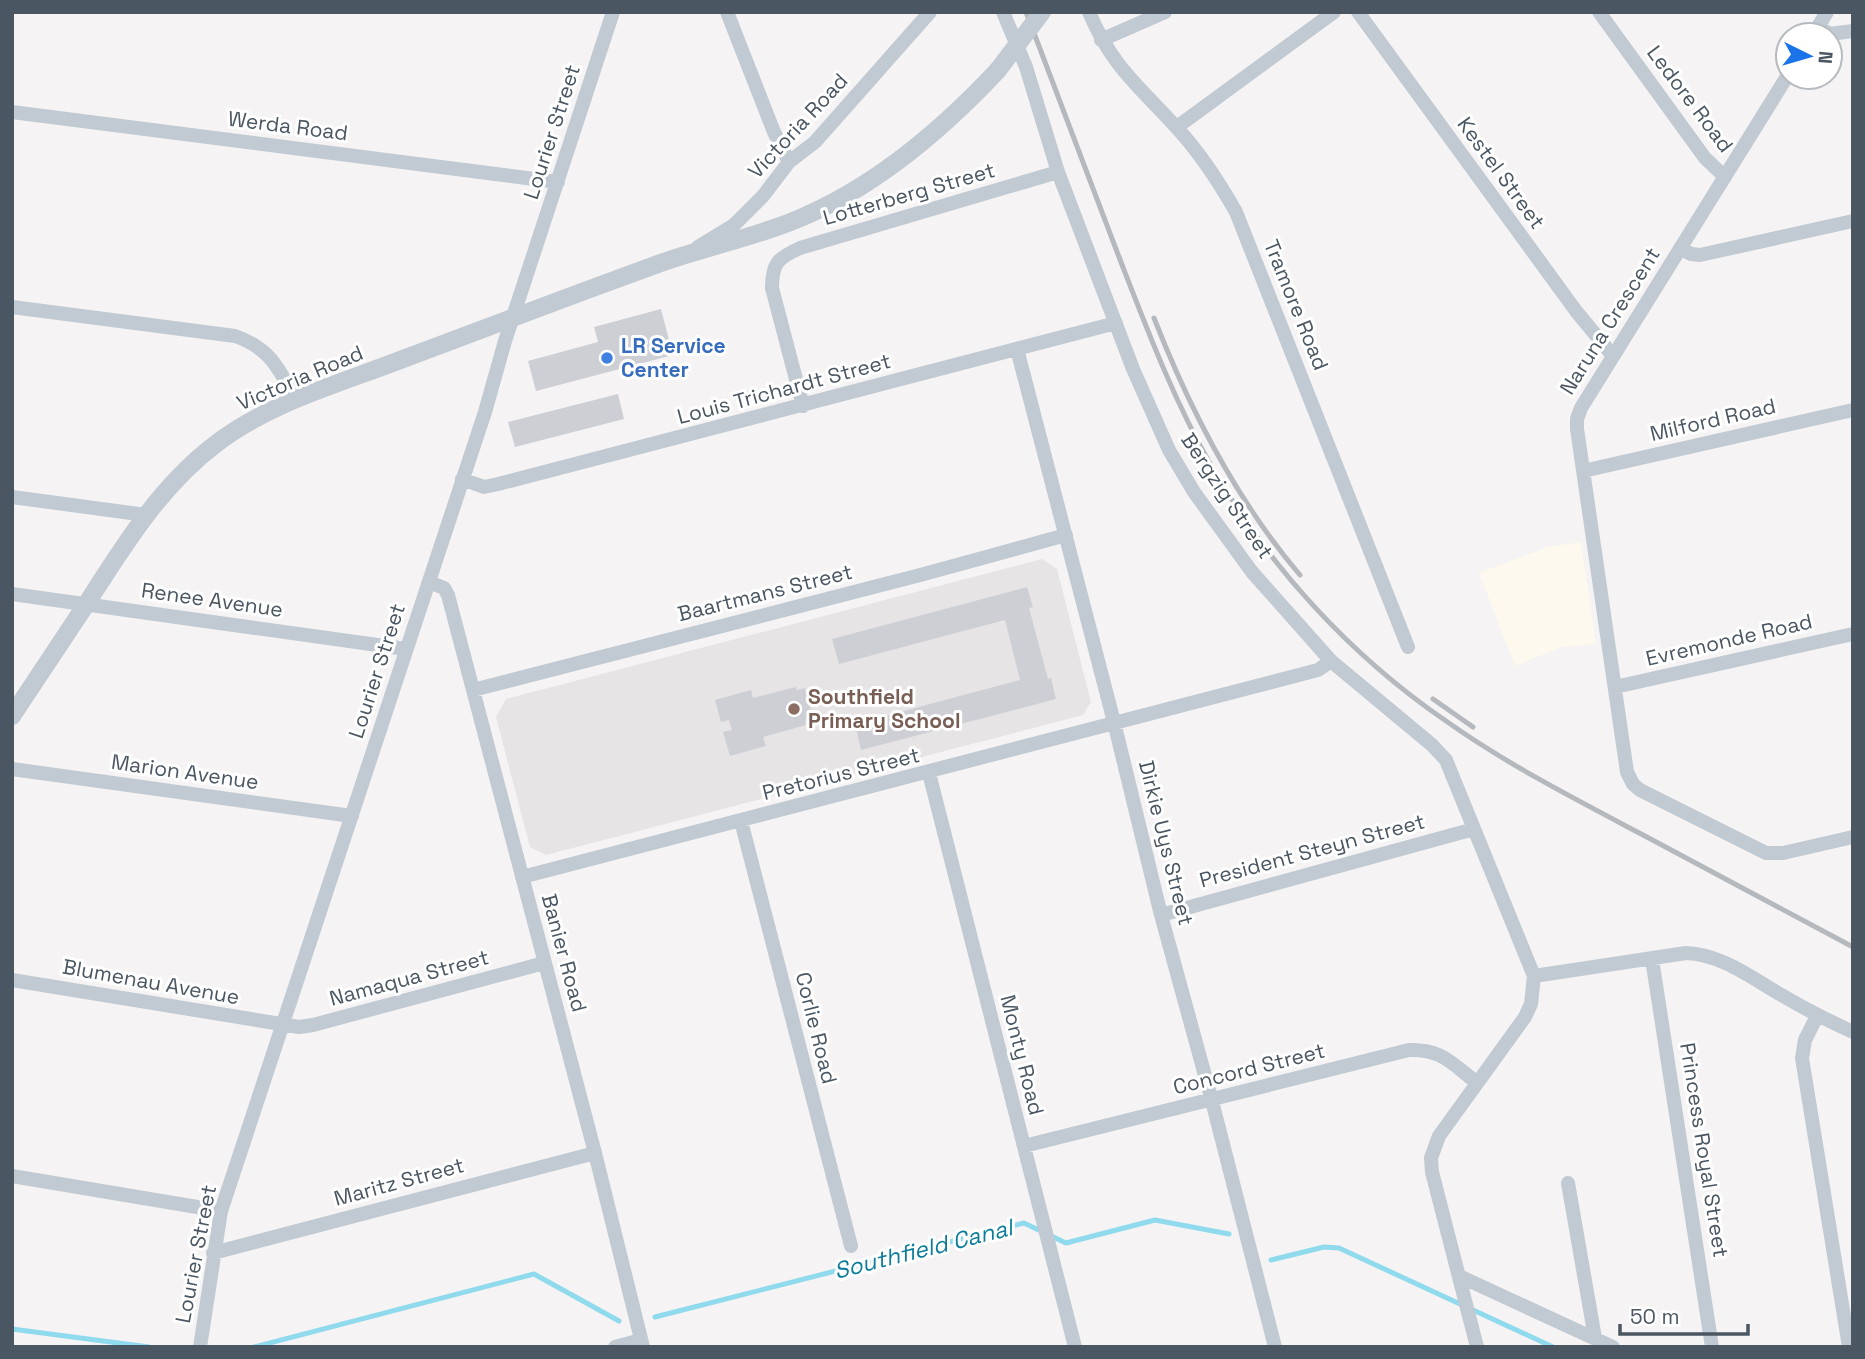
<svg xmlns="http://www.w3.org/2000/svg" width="1865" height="1359" viewBox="0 0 1865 1359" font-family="'Space Grotesk',sans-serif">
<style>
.commercial{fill:#fdf9ef}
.education{fill:#e6e4e5}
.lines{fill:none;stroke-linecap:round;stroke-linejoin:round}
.stream{stroke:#90daee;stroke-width:5}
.building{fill:#cdcfd5}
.minor{stroke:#c1cad2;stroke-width:14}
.tertiary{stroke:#c1cad2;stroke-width:18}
.rail{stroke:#b5b8bd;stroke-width:5}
.tertiary-bridge{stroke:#c1cad2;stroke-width:18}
.shop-dot{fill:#3f7fe0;stroke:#fff;stroke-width:2.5}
.education-dot{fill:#8d6e63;stroke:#fff;stroke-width:2.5}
.labels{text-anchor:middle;stroke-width:6;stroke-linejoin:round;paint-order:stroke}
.street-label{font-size:21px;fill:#4a5661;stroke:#fff}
.shop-label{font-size:21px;font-weight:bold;fill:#366cbe;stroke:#fff;text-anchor:start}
.education-label{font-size:21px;font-weight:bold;fill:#785e54;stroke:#fff;text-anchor:start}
.water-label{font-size:23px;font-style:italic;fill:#0c7c9b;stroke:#fff}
</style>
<rect width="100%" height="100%" fill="#f5f3f3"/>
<path class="commercial" d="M1581,542L1596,644L1562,647L1515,666L1479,573L1547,547Z"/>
<path class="education" d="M1042,559L1057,569L1091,702L1083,715L546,855L530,847L496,717L506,699Z"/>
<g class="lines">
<path class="stream" d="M1271,1260L1324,1247L1339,1248L1553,1347
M655,1317L1024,1223L1066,1243L1155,1220L1229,1234
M12,1329L149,1347
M254,1347L534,1274L619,1321"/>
</g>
<path class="building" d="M661,309L673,355L536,391L528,361L598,342L594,327Z
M618,394L624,419L515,447L508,422Z
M1027,587L1033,607L1029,608L1048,679L1051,678L1056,699L861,750L855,724L1020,680L1005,620L839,664L832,639Z
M796,687L797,690L805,688L813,719L805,721L806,725L763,737L766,746L730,756L723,732L732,730L729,720L721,722L715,700L751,690L753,698Z"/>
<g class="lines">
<path class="minor" d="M727,12L774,132L789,162
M1003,12L1026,67L1058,172L1133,369L1169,450L1194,492L1252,572L1331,661L1432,745L1446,760L1534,976L1531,1004L1525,1017L1439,1136L1431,1158L1432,1172L1477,1347
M1089,12C1112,67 1139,86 1177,128C1201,154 1219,182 1236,212L1408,647
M1358,12L1576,311L1613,356
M1599,12L1705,158L1725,177
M1818,27L1830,34L1853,31
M1813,35L1827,12
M1101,40L1165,12
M1788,75L1581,408L1577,419V429L1627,772L1633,784L1640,790L1766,853H1783L1853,837
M12,112L558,182
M1177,127L1334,12
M698,247L734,225L763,196L789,162L815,142L930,12
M1680,248L1691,254L1700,255L1853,221
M12,307L235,336C270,348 279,369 296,400
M1017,349L1114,722L1161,915L1212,1101L1275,1347
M803,406L772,288C772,263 778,258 800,248L1058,172
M1583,471L1853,410
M462,479L484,487L498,484L1116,323
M12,497L146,515
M429,582L444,588L448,595L595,1153L643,1347
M12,594L406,649
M1615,687L1853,634
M473,690L924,574L1066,535
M12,769L352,816
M929,773L1075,1347
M741,821L851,1246
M522,877L1318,670L1331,661
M1161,915L1474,829
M1652,959L1712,1347
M1534,976L1686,953C1722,954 1754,980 1785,997C1807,1010 1829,1021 1853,1032
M12,980L299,1027L313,1025L544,963
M1817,1016L1805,1040L1802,1058L1849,1347
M1024,1146L1409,1050C1442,1049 1451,1063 1476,1082
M12,1176L221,1211
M1568,1183L1595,1338
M213,1253L595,1153
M1459,1276L1613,1347
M200,1347L221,1211L485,412L505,341L613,12
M615,1347L641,1340"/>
<path class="tertiary" d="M12,716C37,678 62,641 87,603C124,545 161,485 217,443C268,404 335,385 395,362C482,329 570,296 658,264C705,247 753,238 798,219C875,187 941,131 998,70"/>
<path class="rail" d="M1026,12C1057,94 1088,176 1119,257C1147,329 1174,401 1212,467C1269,567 1351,656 1446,721C1508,765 1577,800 1645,836C1714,873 1783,910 1853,947
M1154,318C1190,410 1236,500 1300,575
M1433,699L1473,727"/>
<path class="tertiary-bridge" d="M998,70L1042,12"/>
</g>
<circle class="shop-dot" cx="607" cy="358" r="7"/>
<circle class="education-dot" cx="794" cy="709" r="7"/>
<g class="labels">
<g class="street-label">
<text transform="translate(1690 99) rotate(53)" y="7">Ledore Road</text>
<text transform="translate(288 126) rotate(7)" y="7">Werda Road</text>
<text transform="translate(798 126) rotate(-47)" y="7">Victoria Road</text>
<text transform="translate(552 132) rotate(-72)" y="7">Lourier Street</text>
<text transform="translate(1501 173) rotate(54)" y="7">Kestel Street</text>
<text transform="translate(909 194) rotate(-16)" y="7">Lotterberg Street</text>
<text transform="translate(1296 305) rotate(68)" y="7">Tramore Road</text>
<text transform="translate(1610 321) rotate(-58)" y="7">Naruna Crescent</text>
<text transform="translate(300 378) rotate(-23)" y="7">Victoria Road</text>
<text transform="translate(784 389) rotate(-15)" y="7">Louis Trichardt Street</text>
<text transform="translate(1713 420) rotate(-13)" y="7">Milford Road</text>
<text transform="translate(1227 496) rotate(56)" y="7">Bergzig Street</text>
<text transform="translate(765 593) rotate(-14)" y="7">Baartmans Street</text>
<text transform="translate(212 600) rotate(8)" y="7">Renee Avenue</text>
<text transform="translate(1729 640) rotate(-13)" y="7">Evremonde Road</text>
<text transform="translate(377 671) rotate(-72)" y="7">Lourier Street</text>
<text transform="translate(185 772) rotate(8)" y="7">Marion Avenue</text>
<text transform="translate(841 774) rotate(-14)" y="7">Pretorius Street</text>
<text transform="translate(1166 843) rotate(76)" y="7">Dirkie Uys Street</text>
<text transform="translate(1312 851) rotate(-15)" y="7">President Steyn Street</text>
<text transform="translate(564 953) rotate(75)" y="7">Banier Road</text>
<text transform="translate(409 978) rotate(-15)" y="7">Namaqua Street</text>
<text transform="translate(151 982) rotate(10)" y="7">Blumenau Avenue</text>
<text transform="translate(816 1028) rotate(76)" y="7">Corlie Road</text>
<text transform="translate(1022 1055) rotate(76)" y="7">Monty Road</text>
<text transform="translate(1249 1069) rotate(-14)" y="7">Concord Street</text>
<text transform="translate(1704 1150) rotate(81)" y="7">Princess Royal Street</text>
<text transform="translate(399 1182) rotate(-15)" y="7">Maritz Street</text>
<text transform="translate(196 1254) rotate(-79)" y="7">Lourier Street</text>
</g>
<g class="shop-label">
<text x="621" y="353">LR Service<tspan x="621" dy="24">Center</tspan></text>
</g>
<g class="education-label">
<text x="808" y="704">Southfield<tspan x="808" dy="24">Primary School</tspan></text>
</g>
<g class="water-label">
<text transform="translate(923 1249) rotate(-14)" y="8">Southfield Canal</text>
</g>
</g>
<rect width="1865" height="1359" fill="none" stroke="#4a5661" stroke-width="28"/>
<g transform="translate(1809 56) rotate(95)"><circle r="33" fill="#ffffff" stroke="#b7bbc0" stroke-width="2"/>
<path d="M0-5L12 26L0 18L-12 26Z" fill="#1a73e8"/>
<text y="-10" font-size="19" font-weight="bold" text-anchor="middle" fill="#4a5661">N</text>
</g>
<path d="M1620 1324v10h128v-10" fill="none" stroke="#4a5661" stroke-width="3.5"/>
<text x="1630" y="1324" font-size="21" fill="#4a5661" stroke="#ffffff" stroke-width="5" paint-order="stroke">50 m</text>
</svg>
